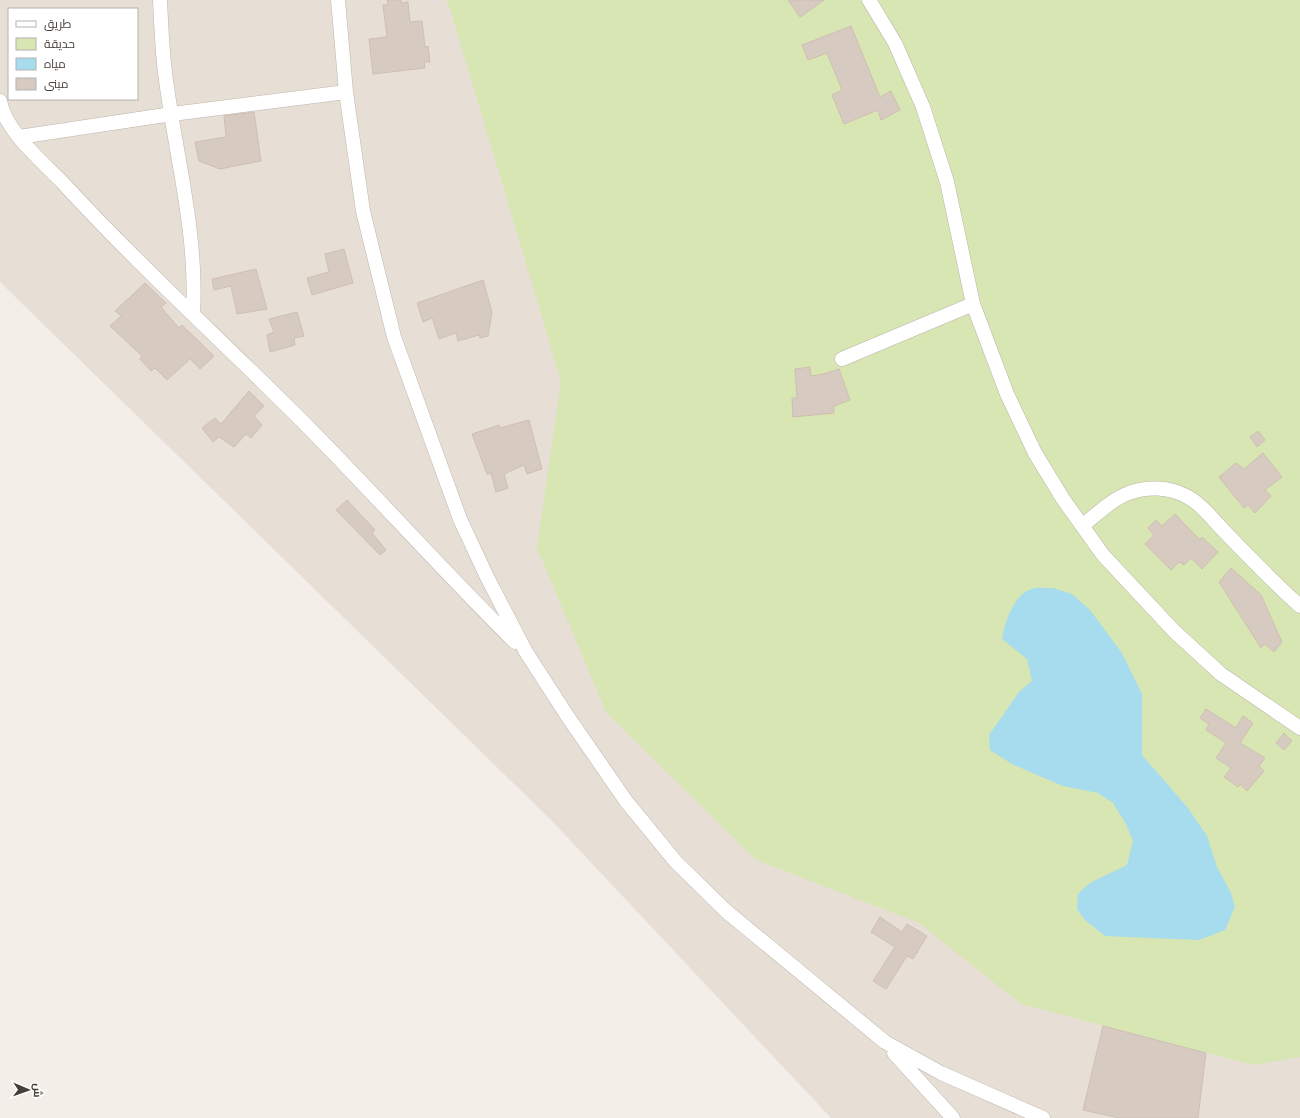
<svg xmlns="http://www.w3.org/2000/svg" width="1300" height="1118" viewBox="0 0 1300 1118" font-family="Signika,Cairo,sans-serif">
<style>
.residential{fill:#e7dfd6;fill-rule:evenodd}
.green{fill:#d7e6b2}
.water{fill:#a6dcee}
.building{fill:#d7cbc1;stroke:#cfbfb1}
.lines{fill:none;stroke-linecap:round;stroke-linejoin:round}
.street-casing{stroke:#beb4ab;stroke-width:15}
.street{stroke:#fff;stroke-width:14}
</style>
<rect width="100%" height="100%" fill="#f3eee8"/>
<path class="residential" d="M0,0H1300V1118H831L551,820L0,282ZM9,9H137V99H9Z"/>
<path class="green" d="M446,0H1300V1057L1253,1065L1021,1004L919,923L756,860L606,712L537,548L561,381L451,12Z"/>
<path class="water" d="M1053,588L1072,594L1090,610L1122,653L1142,694V755L1188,808L1207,836L1217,867L1231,893L1235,907L1225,930L1199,940L1105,936L1085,920L1077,909L1078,894L1090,883L1127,865L1133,841L1126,824L1113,803L1098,793L1063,786L1012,764L990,750L989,735L1019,692L1032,681L1027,659L1002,639C1006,620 1012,597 1031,589C1037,587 1047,588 1053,588Z"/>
<path class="building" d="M387,0H401V3L408,2L410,22L422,21L425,47L428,46L430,62H424L425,68L373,74L369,39L387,37L383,5H388Z
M788,0H824L800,17Z
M851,26L880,97L891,91L900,110L881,120L878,110L844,124L832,95L842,90L827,53L808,60L802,45Z
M254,112L261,161L220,169L199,161L195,142L226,137L224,116Z
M344,249L353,283L312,295L307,278L329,272L325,254Z
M256,269L267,309L237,314L231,286L214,290L212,279Z
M483,280L492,312L488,336L480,338L479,335L458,341L456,333L439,339L432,318L423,322L417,303Z
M145,283L166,303L161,307L179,328L182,325L214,356L200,369L190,359L167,380L155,368L151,371L140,359L142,356L110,326L121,316L115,311Z
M297,312L304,336L294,338L295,345L270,352L267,335L274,332L269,319Z
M810,367L811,376L823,374L839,369L850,400L834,406V413L793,417L792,398H797L795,369Z
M249,391L264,406L254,416L262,425L251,438L246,434L234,447L219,437L213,442L202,428L215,418L221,424Z
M529,420L542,469L527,474L524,465L504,474L508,488L496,492L491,473L487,474L472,434L499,425L500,428Z
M1258,431L1265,440L1257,447L1250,437Z
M1263,453L1282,477L1265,490L1271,496L1255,513L1248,505L1244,508L1219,477L1236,463L1244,469Z
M347,500L375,530L372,533L386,550L380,555L336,510Z
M1175,514L1200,540L1202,537L1218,552L1202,569L1191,558L1184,565L1179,562L1171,570L1145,544L1154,535L1148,528L1156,520L1162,526Z
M1231,568L1261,595L1282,642L1274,652L1265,644L1261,648L1219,582Z
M1206,709L1236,728L1243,716L1253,723L1240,743L1265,758L1259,766L1264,771L1247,791L1240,784L1238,787L1224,777L1231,768L1216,758L1226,743L1206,730L1209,724L1200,718Z
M1284,733L1292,741L1284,750L1276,743Z
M880,917L902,932L907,924L927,936L913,959L907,956L886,989L873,981L895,947L871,932Z
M1103,1026L1206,1053L1198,1118H1119L1083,1110Z"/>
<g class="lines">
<g class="street-casing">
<path id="street" d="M160,0C161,21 162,43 164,64C173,147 198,229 193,314
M338,0L346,92L363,211L394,337L460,519L487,577L526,652L568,717L626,801L676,862L726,911L885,1042L941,1073L1043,1118
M869,0L895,43L923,107L947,182L973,304L1007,394L1035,453L1063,499L1103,555L1174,631L1221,674L1300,728
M0,101C5,131 42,161 63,183C142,269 229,347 311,430C380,500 445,573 515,642
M19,137L172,114L346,92
M842,359L973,304
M1082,526C1096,515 1112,499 1129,493C1147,486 1169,487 1186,496C1202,504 1213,520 1226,533C1250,558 1274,583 1300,606
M894,1053L953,1118"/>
</g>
<use href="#street" class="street"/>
</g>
<rect x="8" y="8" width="130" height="92" fill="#ffffff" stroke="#b5b2af"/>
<rect x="16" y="21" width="20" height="6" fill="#ffffff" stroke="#b5b2af"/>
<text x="44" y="28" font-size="12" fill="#463e37">طريق</text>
<rect x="16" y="38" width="20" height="12" fill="#d7e6b2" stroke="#b5b2af"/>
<text x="44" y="48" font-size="12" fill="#463e37">حديقة</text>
<rect x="16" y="58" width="20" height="12" fill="#a6dcee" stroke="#b5b2af"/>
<text x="44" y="68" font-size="12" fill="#463e37">مياه</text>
<rect x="16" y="78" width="20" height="12" fill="#d7cbc1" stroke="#b5b2af"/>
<text x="44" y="88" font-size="12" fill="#463e37">مبنى</text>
<g transform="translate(28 1090) rotate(92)" stroke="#ffffff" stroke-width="3" paint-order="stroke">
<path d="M0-3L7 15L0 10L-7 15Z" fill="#463e37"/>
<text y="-6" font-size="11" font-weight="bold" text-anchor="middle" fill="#463e37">ش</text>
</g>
</svg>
